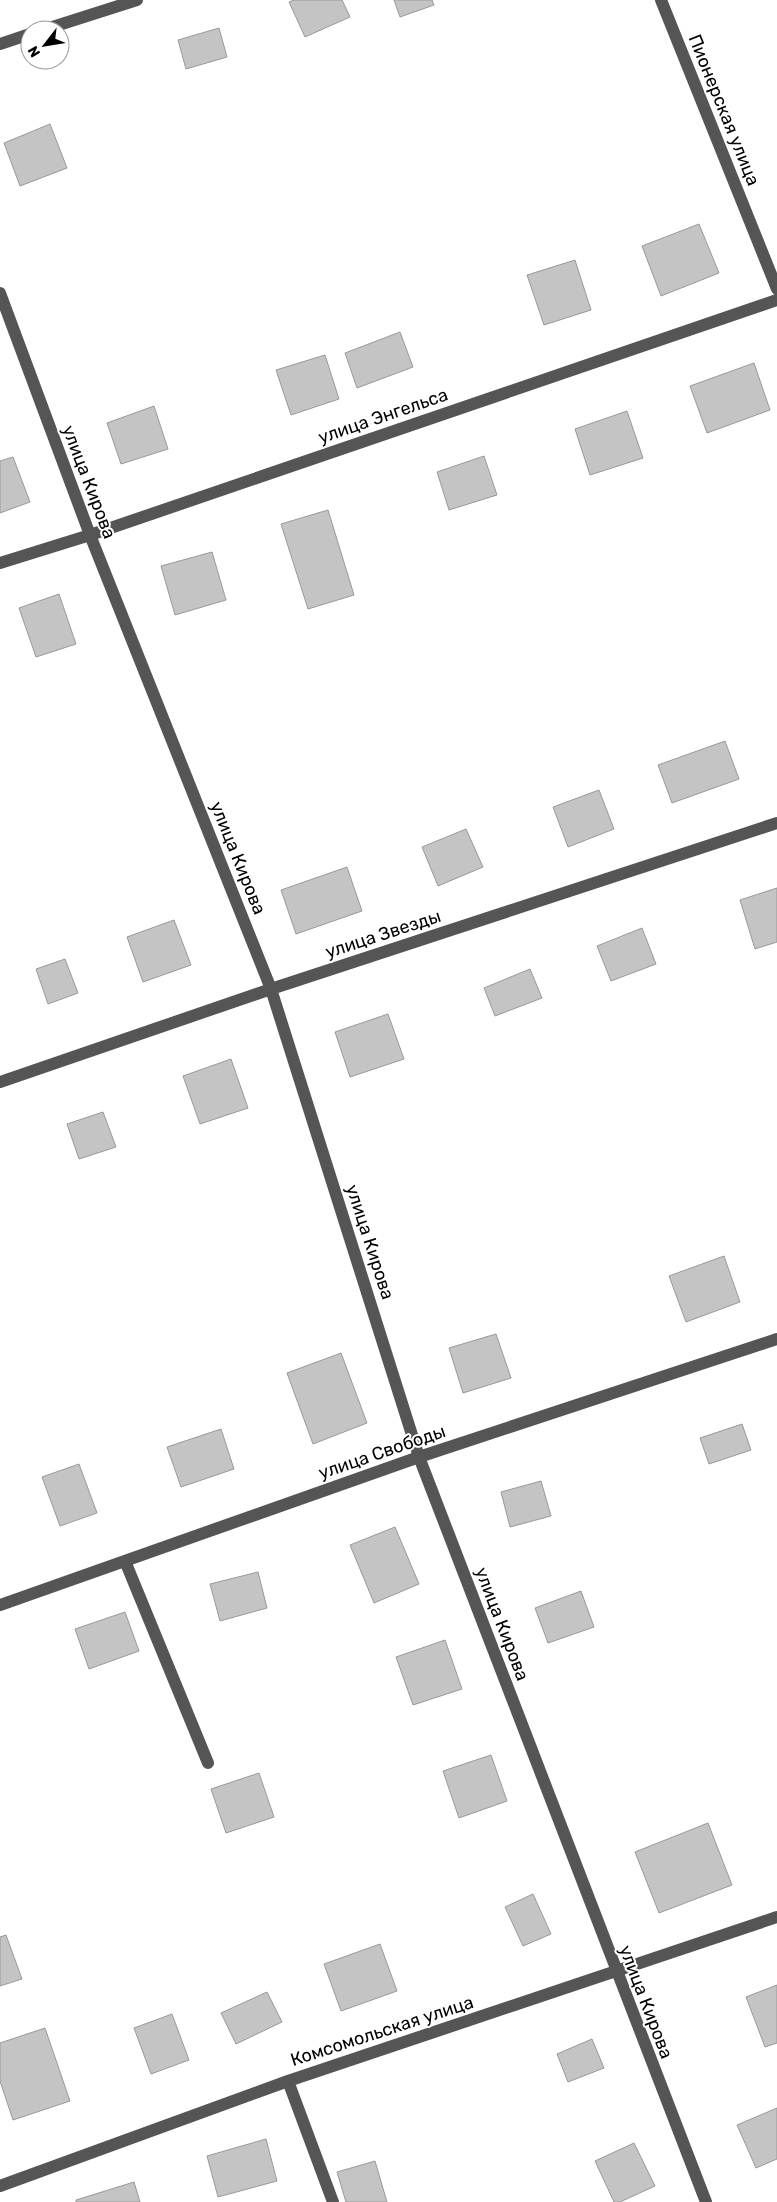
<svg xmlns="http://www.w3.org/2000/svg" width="777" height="2202" viewBox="0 0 777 2202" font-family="Rubik,sans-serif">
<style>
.building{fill:#c4c4c4;stroke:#999}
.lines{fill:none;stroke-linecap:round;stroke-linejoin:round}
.minor{stroke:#555;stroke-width:12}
.labels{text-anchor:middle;stroke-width:4;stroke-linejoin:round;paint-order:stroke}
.street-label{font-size:18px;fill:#000;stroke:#fff}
</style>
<rect width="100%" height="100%" fill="#fff"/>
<path class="building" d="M294,0H342L350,17L305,37L289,2Z
M394,0H432L434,5L400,17Z
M219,28L227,57L186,69L178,40Z
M50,124L67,168L20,186L4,143Z
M699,224L719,273L661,296L642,246Z
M575,260L591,310L544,325L527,275Z
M400,332L413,367L357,388L345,353Z
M325,355L339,399L291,415L276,370Z
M754,363L770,410L707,433L690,386Z
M154,406L168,449L121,464L107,423Z
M627,411L643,458L590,475L575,429Z
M484,456L497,495L449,510L437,472Z
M13,457L30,502L0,513V461Z
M328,510L354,595L308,609L281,524Z
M212,552L226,600L175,615L161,566Z
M59,594L76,644L36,657L19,608Z
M725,741L739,779L672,803L658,765Z
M599,790L614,829L568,847L553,807Z
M466,829L483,867L438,886L422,847Z
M347,867L362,911L296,934L281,890Z
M777,888V942L755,949L740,900Z
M174,920L191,965L143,982L127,937Z
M642,928L656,964L611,981L597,946Z
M65,959L78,993L48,1004L36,969Z
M530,969L542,998L495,1016L484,988Z
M388,1014L404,1059L350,1077L335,1032Z
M231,1059L248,1108L200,1124L183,1076Z
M103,1112L116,1147L79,1159L67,1124Z
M724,1256L740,1302L686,1322L669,1276Z
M496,1334L511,1378L463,1393L449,1348Z
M341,1353L367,1423L313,1444L287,1373Z
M742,1424L751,1450L709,1464L700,1438Z
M221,1429L234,1469L181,1487L167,1447Z
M79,1464L97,1513L60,1526L42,1477Z
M541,1481L551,1516L510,1527L501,1492Z
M395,1527L419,1584L374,1603L350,1545Z
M258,1572L267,1608L220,1621L210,1584Z
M581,1591L594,1627L548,1643L535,1608Z
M125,1612L139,1651L89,1669L75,1629Z
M445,1640L462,1689L413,1705L396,1657Z
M491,1755L507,1801L459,1818L443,1771Z
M259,1773L274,1817L226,1833L211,1789Z
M708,1823L732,1885L659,1913L635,1852Z
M533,1894L551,1934L523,1946L505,1907Z
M6,1935L22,1979L0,1986V1937Z
M380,1944L397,1991L341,2011L324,1964Z
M777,1985V2043L765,2047L746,1997Z
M267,1992L282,2022L236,2044L221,2013Z
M172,2014L189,2060L151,2074L134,2028Z
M45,2028L70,2101L13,2120L0,2081V2043Z
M592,2039L604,2068L568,2082L557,2054Z
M777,2108V2159L756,2168L737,2125Z
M266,2139L277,2181L218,2197L207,2156Z
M634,2143L655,2186L620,2202H614L595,2161Z
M375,2161L387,2202H346L337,2172Z
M134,2182L140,2202H76V2200Z"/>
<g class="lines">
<path class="minor" d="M661,0L777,289
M43,30L137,0
M0,44L30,34
M0,293L90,535L271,989L419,1457L706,2202
M0,563L90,535L777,300
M0,1082L271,989L777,823
M125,1561L208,1763
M0,1605L419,1457L777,1339
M288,2081L333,2202
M0,2186L288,2081L777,1917"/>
</g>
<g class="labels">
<g class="street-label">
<text transform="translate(724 110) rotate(68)" y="6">Пионерская улица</text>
<text transform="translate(383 416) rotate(-19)" y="6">улица Энгельса</text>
<text transform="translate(89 482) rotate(69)" y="6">улица Кирова</text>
<text transform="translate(238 858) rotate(68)" y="6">улица Кирова</text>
<text transform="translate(383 934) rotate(-18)" y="6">улица Звезды</text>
<text transform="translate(370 1242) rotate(72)" y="6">улица Кирова</text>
<text transform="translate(382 1452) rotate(-19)" y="6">улица Свободы</text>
<text transform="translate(502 1624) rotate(69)" y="6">улица Кирова</text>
<text transform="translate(646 2002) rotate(69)" y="6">улица Кирова</text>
<text transform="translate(382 2031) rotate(-18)" y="6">Комсомольская улица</text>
</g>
</g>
<g transform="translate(45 45) rotate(239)"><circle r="24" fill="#ffffff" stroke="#999999"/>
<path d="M0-4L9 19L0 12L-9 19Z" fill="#000000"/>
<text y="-8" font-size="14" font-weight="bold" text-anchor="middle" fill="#000000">N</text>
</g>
</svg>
